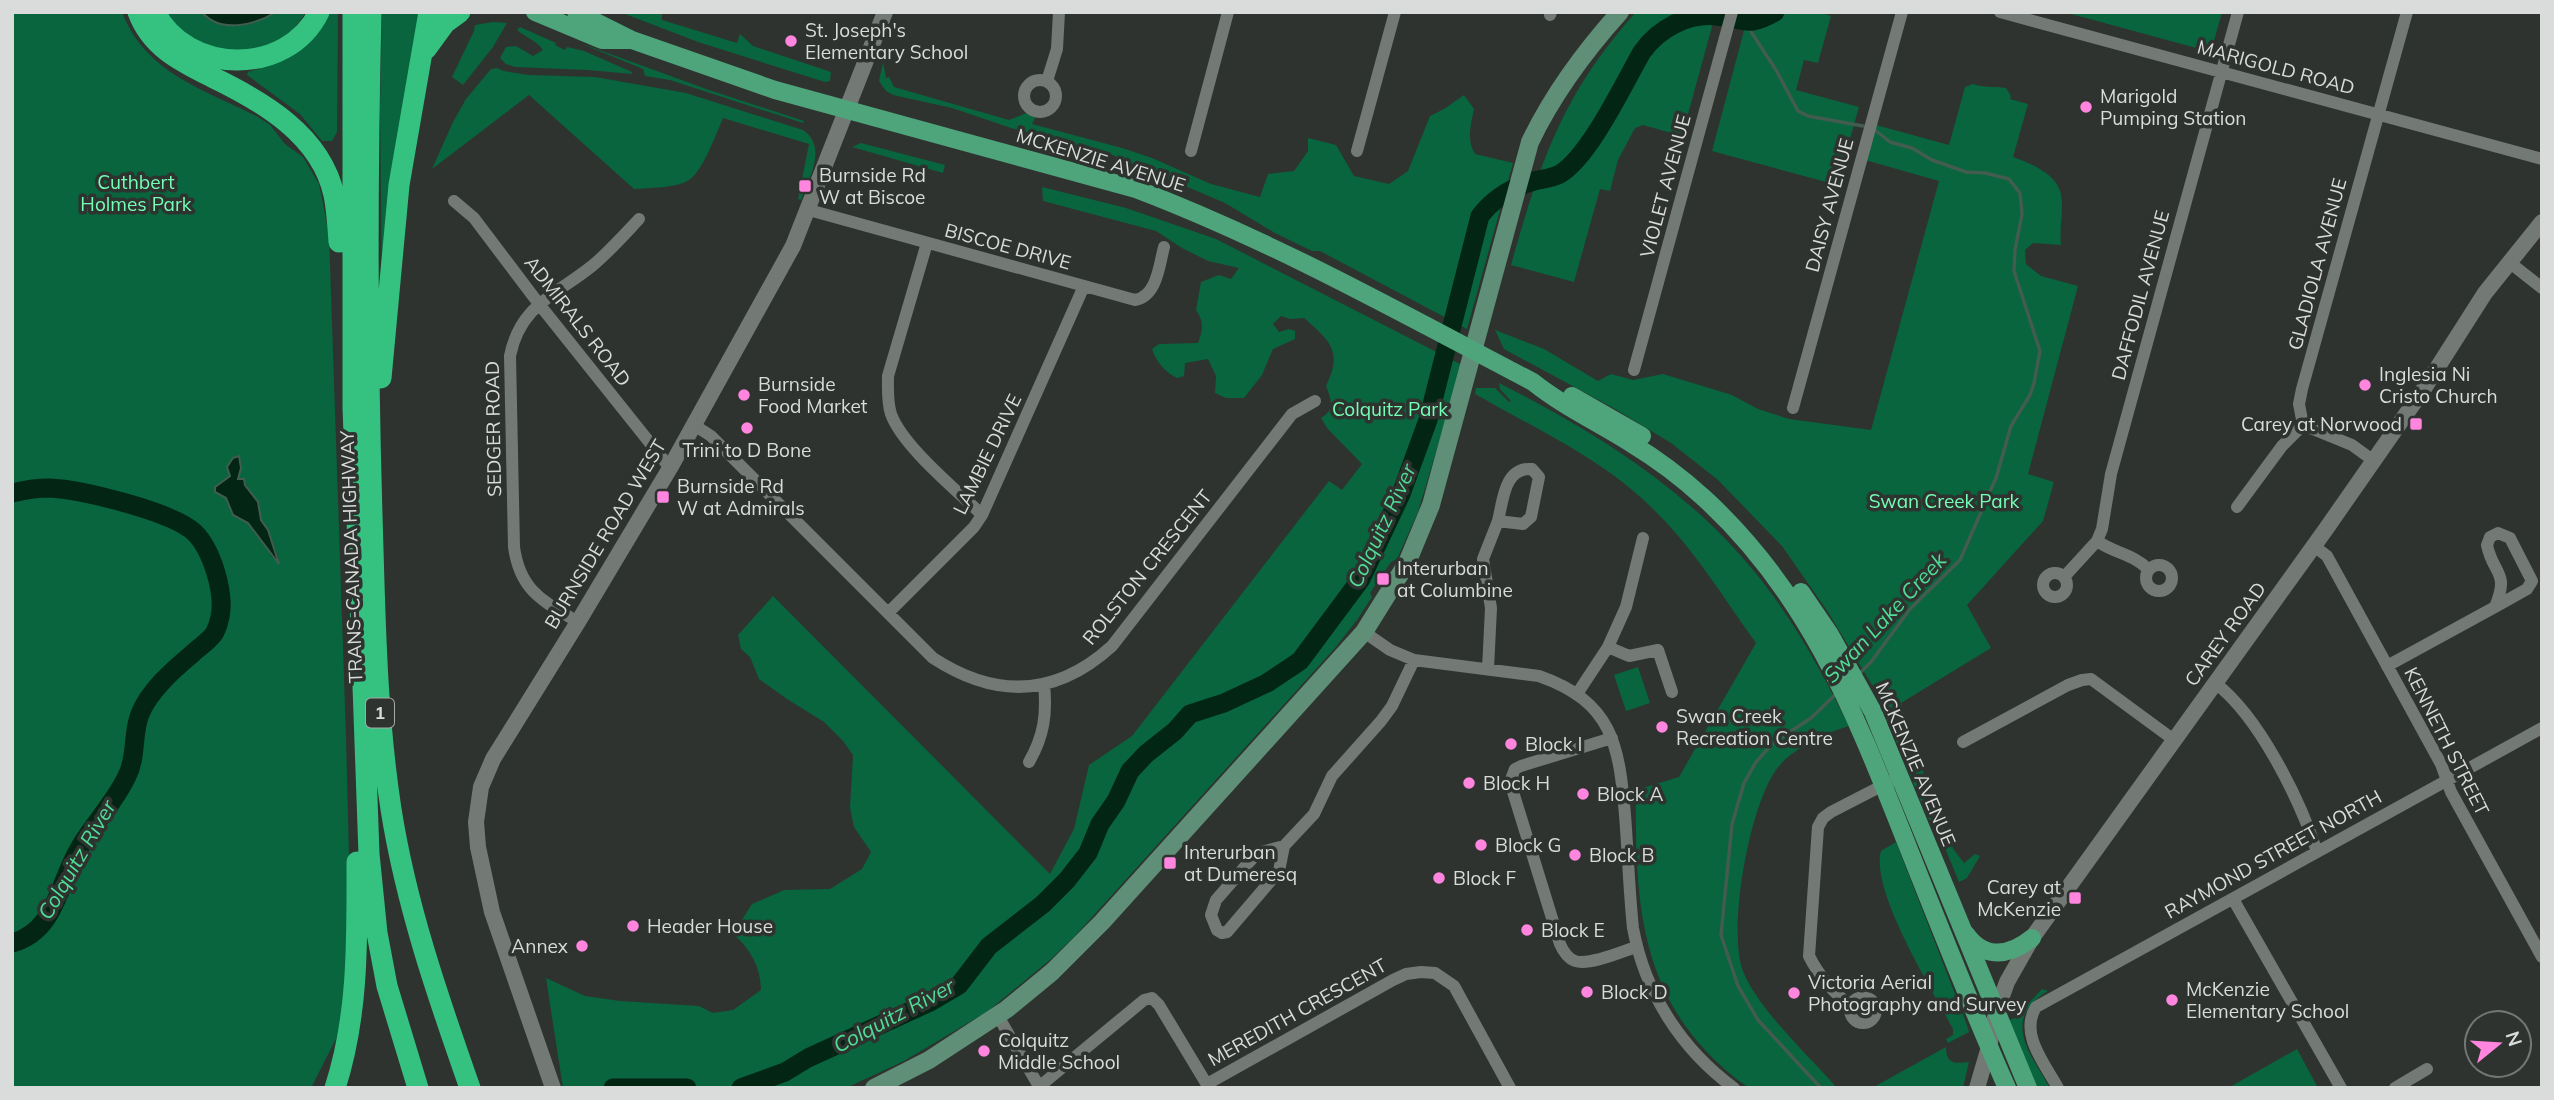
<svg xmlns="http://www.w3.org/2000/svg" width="2554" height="1100" viewBox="0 0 2554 1100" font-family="Mulish,sans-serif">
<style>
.green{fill:#08653e;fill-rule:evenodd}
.water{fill:#022514;stroke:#425c4f;stroke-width:2}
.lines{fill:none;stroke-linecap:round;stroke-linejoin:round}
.stream{stroke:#425c4f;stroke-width:3.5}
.river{stroke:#022514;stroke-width:19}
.minor{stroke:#737975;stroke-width:12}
.tertiary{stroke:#737975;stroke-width:16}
.secondary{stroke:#608f78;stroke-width:18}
.primary{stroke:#4ea57c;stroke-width:18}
.motorway{stroke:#35c280;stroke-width:21}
.poi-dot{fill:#ff85df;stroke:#2e332f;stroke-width:2.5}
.labels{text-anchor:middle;stroke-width:7;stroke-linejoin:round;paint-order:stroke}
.shield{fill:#2e332f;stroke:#a6a9a7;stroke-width:2}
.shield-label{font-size:18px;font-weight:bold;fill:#d9dcda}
.poi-label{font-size:19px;fill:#d9dcda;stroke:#2e332f;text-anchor:start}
.street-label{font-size:19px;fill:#d9dcda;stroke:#2e332f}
.park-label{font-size:19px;fill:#74feb6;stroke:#2e332f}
.water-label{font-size:21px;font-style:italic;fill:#4fdd97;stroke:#2e332f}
</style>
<rect width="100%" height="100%" fill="#2e332f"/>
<path class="green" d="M12,12H122C146,74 204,89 258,117L270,125L285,144L303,157L319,184L329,234L346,737L349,855L347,976L342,1027L311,1088H12ZM240,479H244L261,520L268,530L279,559L272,557C264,542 255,526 240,518Z
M165,12H202L207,19L247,25L276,12H306C300,21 293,31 285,36C254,57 206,55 179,29C174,25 170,18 165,12Z
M327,12H338L337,132L332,141H322L300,114L247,75L248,72L271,65L304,45Z
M382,12H422L382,286L380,108Z
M620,12H662V20L737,43L740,34L753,46L831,72L830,81L825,82L698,42Z
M1636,12H1716L1682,136L1643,125L1635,128L1618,160L1610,191L1600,189L1574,282L1511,265C1540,162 1563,93 1636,12Z
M1749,12H1818L1831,16L1818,63L1804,60L1796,90L1859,107L1837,185L1712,151Z
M2064,12H2222L2211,52Z
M493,22L507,23L493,47L463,85L452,77L474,31L475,25Z
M520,27L556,43L555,45L565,50L567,47L584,51L632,72V74L588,70L515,67L506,64L500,58L506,47L516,46L533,56L543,50C537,41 525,37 517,30Z
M580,43L709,90L804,121L803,123L670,80L645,76L643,69Z
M883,62L886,78L889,77L894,87L1009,120L1029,112L1035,118L1032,124L1122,148L1152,158L1211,184L1260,197L1268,174L1294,171L1308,151V138L1336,145L1354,176L1389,184L1408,171L1430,116L1444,109L1464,95L1474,109C1471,124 1466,139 1475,154L1513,163L1467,329L1320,251H1312L1275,233L1225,203L1110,154L1011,128L952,108L893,95L886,91L879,81Z
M497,68L504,71L528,75L595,77L686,93L803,130C828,147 809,178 801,200L798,199L809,144L723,118C716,134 703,171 689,180C677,188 648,188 634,189L529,95L432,169L453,122L466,99L491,69Z
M1973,84C1984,88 1994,86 2006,88L2011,96L2010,99L2028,104L2013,157C2030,163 2057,174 2061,194C2064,210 2059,228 2061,245L2033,243L2025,250L2026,264L2041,276L2078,286L2028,474L2054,482L2043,521L1967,605L1991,648L1901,703L1910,731L1908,746L1923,770L1926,791L1954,850L1964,863L1975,854L1980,856L1967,878L1959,882L1945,848L1926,814L1875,690L1828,612L1782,546L1718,480L1671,443L1617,410L1504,349L1495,330L1544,349L1598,381L1611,374L1633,380L1663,374L1732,395L1758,409L1789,419L1871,430L1939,181L1865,160L1876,125L1949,145L1965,87Z
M861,143L945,165L943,173L852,147Z
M1042,187L1126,208L1216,239L1462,365L1418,512L1397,559L1391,562L1370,593L1372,597L1357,620L1335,648L1075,936L1051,959L988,1011L904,1061L846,1088H563L546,978L585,996L620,1001L699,1006L713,1013L733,1010L761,990C761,968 750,948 733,934L752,904L784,890L830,889L862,869L871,852L854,827L850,808L853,755L843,741L824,722L787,699L759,679L750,657L741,649L738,635L773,596L1050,874L1074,829L1089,765L1132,736L1329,481L1342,490L1362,464L1327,428L1321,418C1336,409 1331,399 1326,386C1343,351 1330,341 1304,318L1290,319L1281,316L1273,324L1279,332L1289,329L1295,331V339L1273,349L1262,375L1244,398H1226L1215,393L1216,376L1208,359L1185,363L1184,376L1177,378C1166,373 1156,362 1152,349L1159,344L1198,343C1203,330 1204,321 1196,310L1201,282L1219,275L1231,279L1239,268L1208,261L1182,248L1156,231L1043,201Z
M1499,383C1602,435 1702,498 1771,593C1802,635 1826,680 1849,726C1828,732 1794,748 1780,765C1750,798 1727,930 1743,971C1757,1008 1810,1057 1837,1088C1815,1088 1794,1088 1773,1088C1767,1088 1757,1090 1751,1088C1740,1084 1714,1060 1706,1051C1637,978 1635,886 1636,790L1679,777L1756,643C1723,597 1692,546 1651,507C1601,458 1534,428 1475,394L1476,388H1495L1509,402L1511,401L1500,389Z
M1638,667L1650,703L1626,711L1614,675Z
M1896,842L1967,1025L1969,1032L1948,1043L1946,1039L1953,1035V1029C1933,991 1870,891 1881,851Z
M2042,989L2048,991C2001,1019 2029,1052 2050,1088H2035L2007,1021L2015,1018Z
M1946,1047C1946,1066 1958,1063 1969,1062L1963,1088H1872Z
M2297,1049L2318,1088H2228Z"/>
<path class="water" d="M202,12H276C255,25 220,34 202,12Z
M239,456L241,468L238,479H244L245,485L258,502L261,520L268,530L279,564L248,523L233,515L226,498L215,492V487L230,476L227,467L233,458Z"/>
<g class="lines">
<path class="stream" d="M1744,21L1776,70L1798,111L1808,116L1863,126
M1858,675L1871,662L1910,609L1960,560L1996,478L2011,426L2030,395L2034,383L2040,351L2014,271L2015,250L2022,214L2020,193L2009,179L1985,173L1966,172L1932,160L1912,148L1890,142L1875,130
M1821,1088L1758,1020L1738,986L1721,935L1732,824L1744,783L1756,762L1773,743L1811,718L1836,694"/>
<path class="river" d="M12,493C24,490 36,488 49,488C80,489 174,512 195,533C212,550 225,593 220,617C219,622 217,628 215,632C211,640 199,647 192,654C173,670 149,691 140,714C132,734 137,757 127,776C115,802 94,823 80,847C59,880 57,931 12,943
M613,1088H687
M741,1088L785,1072L808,1058L930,1002L959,985L989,946L1043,904L1067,880L1088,853L1100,824L1116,801L1130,771L1146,754L1175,731L1190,714L1224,703L1267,683L1300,661L1361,579L1401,494L1428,420L1480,216C1494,198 1512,187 1534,181C1542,179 1553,178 1560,174C1590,156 1624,83 1642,52C1659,28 1688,13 1717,16C1746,19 1747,28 1775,12"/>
<path class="minor" d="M2000,12L2542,159
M1550,15L1551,12
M1024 96a16 16 0 1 1 32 0a16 16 0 1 1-32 0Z
M1047,81L1057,49L1059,12
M1191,151L1228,12
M1357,151L1395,12
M454,201L474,218L539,304L670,468
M809,210L1135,300C1157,296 1159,266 1164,247
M927,243L888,376C888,389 887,402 891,414C903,447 957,490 982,515
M2509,262L2542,288
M1634,370L1732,12
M1793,408L1902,12
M694,425L711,436L933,658C996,699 1056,697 1112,646L1292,414L1315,401
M2303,425L2352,445L2374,461
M2237,507L2282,446L2303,425L2299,404L2302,389L2407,12
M2498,533L2510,538L2532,581L2527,589L2495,607C2510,571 2493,575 2487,545L2490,537Z
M2097,541C2114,553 2133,554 2148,569
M2314,546L2327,556L2441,764L2451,792L2542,957
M2146 578a13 13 0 1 1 26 0a13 13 0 1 1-26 0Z
M2043 585a12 12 0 1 1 24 0a12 12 0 1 1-24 0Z
M2064,577L2097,541L2102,529L2111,474L2238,12
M888,613L974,527L982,515L1084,286
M578,622C543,601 520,591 514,547L510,356C520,305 556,295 592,266C609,252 624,235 639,219
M1364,632L1390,650L1414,660L1539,676C1613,702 1619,745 1625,815C1628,853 1629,890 1633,928C1645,993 1681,1049 1734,1088
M1608,647L1629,656L1658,650L1672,692
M2387,666L2495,607
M1488,669L1491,608L1483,559L1498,521C1503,501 1504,467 1532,469L1539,477L1531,517L1523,524L1498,521
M2215,683C2259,716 2300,800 2317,852
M1577,694L1608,647L1626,607L1643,538
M1612,738L1521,766L1515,769L1510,782L1560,944C1563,951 1567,958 1575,961C1589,966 1621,952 1636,947
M1963,742L2068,685L2082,680L2091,679L2174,740
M1029,762C1044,736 1047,714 1044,684
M1284,846L1279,871L1227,932L1222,933L1217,930L1211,915L1216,900L1257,853L1284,846L1314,814L1332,776L1381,721L1392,706L1414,660
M2233,899L2341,1088
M1850 1010a13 13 0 1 1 26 0a13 13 0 1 1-26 0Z
M1852,1005C1835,997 1817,972 1809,956L1818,827L1823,818L1831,812L1901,776
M998,1016L1040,1088
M1207,1084L1393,980L1406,974L1421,972L1435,973L1454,986L1510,1088
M1040,1086L1144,1000L1152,998L1159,1005L1209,1088
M2058,1088C2045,1064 2019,1034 2036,1007L2542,728
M2395,1088L2427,1069"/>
<path class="tertiary" d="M553,1088L492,912L478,847L476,822L481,787L493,759L578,622L670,468L793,246L885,12
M1977,1088L1989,1047L1996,1013L2007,982L2032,938L2326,529L2425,387L2485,293L2542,222"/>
<path class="secondary" d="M874,1088L929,1060L1007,1009L1052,972L1102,922L1364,632L1407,563L1431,505L1530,142C1553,94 1584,52 1620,12"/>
<path class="primary" d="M535,12L602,40H631
M576,12L632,40L775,90L1136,189C1273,241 1403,314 1533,382C1564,407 1599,423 1632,444C1657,459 1682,478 1704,498C1811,596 1856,716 1908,847C1940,928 1972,1009 2007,1088
M1572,396L1642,436
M1801,592L1829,633L1873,712L2028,1088
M1966,934C1984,960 2010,956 2032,938"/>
<path class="motorway" d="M138,12C151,47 180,61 212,77C262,101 321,135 334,195C337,210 338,227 339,242
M155,12C187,75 287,77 319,12
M353,12V407L369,854L377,933L387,986L418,1088
M371,12C367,180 367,347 372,515C375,613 376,712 391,809C406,905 438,997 470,1088
M426,49L445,23L460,12
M381,378L399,185L429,12
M335,1088C359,1014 357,938 357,862"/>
</g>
<g class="poi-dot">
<circle cx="791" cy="41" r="7"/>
<circle cx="2086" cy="107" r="7"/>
<rect x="798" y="179" width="14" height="14" rx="3.5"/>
<circle cx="2365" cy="385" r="7"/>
<circle cx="744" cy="395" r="7"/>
<rect x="2409" y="417" width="14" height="14" rx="3.5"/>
<circle cx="747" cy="428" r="7"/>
<rect x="656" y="490" width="14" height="14" rx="3.5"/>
<rect x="1376" y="572" width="14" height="14" rx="3.5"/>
<circle cx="1662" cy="727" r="7"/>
<circle cx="1511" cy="744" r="7"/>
<circle cx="1469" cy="783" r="7"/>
<circle cx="1583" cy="794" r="7"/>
<circle cx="1481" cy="845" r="7"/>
<circle cx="1575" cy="855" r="7"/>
<rect x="1163" y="856" width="14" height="14" rx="3.5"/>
<circle cx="1439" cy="878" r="7"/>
<rect x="2068" y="891" width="14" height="14" rx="3.5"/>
<circle cx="633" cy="926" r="7"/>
<circle cx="1527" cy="930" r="7"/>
<circle cx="582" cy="946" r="7"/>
<circle cx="1587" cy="992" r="7"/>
<circle cx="1794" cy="993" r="7"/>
<circle cx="2172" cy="1000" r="7"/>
<circle cx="984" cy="1051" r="7"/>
</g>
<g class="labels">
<rect class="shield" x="366" y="698.5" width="28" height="29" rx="5"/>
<g class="shield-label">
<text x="380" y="719">1</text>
</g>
<g class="poi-label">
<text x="805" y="37">St. Joseph's<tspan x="805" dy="22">Elementary School</tspan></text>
<text x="2100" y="103">Marigold<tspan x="2100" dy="22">Pumping Station</tspan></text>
<text x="819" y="182">Burnside Rd<tspan x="819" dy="22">W at Biscoe</tspan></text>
<text x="2379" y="381">Inglesia Ni<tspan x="2379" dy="22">Cristo Church</tspan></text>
<text x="758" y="391">Burnside<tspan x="758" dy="22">Food Market</tspan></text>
<text x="2402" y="431" text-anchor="end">Carey at Norwood</text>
<text x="747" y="457" text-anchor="middle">Trini to D Bone</text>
<text x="677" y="493">Burnside Rd<tspan x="677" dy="22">W at Admirals</tspan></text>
<text x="1397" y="575">Interurban<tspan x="1397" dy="22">at Columbine</tspan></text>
<text x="1676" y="723">Swan Creek<tspan x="1676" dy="22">Recreation Centre</tspan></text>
<text x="1525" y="751">Block I</text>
<text x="1483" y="790">Block H</text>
<text x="1597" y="801">Block A</text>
<text x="1495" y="852">Block G</text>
<text x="1184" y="859">Interurban<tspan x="1184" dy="22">at Dumeresq</tspan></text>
<text x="1589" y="862">Block B</text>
<text x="1453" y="885">Block F</text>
<text x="2061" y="894" text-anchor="end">Carey at<tspan x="2061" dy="22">McKenzie</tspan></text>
<text x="647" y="933">Header House</text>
<text x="1541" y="937">Block E</text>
<text x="568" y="953" text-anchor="end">Annex</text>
<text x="1808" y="989">Victoria Aerial<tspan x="1808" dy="22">Photography and Survey</tspan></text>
<text x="2186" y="996">McKenzie<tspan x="2186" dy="22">Elementary School</tspan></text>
<text x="1601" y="999">Block D</text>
<text x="998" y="1047">Colquitz<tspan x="998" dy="22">Middle School</tspan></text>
</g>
<g class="street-label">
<text transform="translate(2276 67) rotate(15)" y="7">MARIGOLD ROAD</text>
<text transform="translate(1101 160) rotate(17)" y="7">MCKENZIE AVENUE</text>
<text transform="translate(1665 186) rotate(-75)" y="7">VIOLET AVENUE</text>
<text transform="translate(1829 205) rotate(-75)" y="7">DAISY AVENUE</text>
<text transform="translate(1008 246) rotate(15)" y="7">BISCOE DRIVE</text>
<text transform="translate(2317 264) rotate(-75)" y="7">GLADIOLA AVENUE</text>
<text transform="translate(2140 295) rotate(-75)" y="7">DAFFODIL AVENUE</text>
<text transform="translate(578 321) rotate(52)" y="7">ADMIRALS ROAD</text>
<text transform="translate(493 429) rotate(-91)" y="7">SEDGER ROAD</text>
<text transform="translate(987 454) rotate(-64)" y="7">LAMBIE DRIVE</text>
<text transform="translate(605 534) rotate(-59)" y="7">BURNSIDE ROAD WEST</text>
<text transform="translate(351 557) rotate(-92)" y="7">TRANS-CANADA HIGHWAY</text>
<text transform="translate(1147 567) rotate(-51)" y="7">ROLSTON CRESCENT</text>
<text transform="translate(2225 634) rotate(-54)" y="7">CAREY ROAD</text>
<text transform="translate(2447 741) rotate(63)" y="7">KENNETH STREET</text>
<text transform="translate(1916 764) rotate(67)" y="7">MCKENZIE AVENUE</text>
<text transform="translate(2273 854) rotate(-29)" y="7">RAYMOND STREET NORTH</text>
<text transform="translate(1297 1012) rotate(-29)" y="7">MEREDITH CRESCENT</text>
</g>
<g class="park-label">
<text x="136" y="189">Cuthbert<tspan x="136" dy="22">Holmes Park</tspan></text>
<text x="1390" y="416">Colquitz Park</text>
<text x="1944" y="508">Swan Creek Park</text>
</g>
<g class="water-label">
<text transform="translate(1382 526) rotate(-65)" y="7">Colquitz River</text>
<text transform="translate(1885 618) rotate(-47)" y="7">Swan Lake Creek</text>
<text transform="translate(77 860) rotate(-60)" y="7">Colquitz River</text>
<text transform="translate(894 1016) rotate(-28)" y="7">Colquitz River</text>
</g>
</g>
<rect width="2554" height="1100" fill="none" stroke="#d9dcda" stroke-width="28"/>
<g transform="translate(2498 1044) rotate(72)"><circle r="33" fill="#2e332f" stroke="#727773" stroke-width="2"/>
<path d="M0-5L12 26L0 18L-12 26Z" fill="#ff85df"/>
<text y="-10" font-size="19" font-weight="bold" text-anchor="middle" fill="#d9dcda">N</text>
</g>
</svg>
